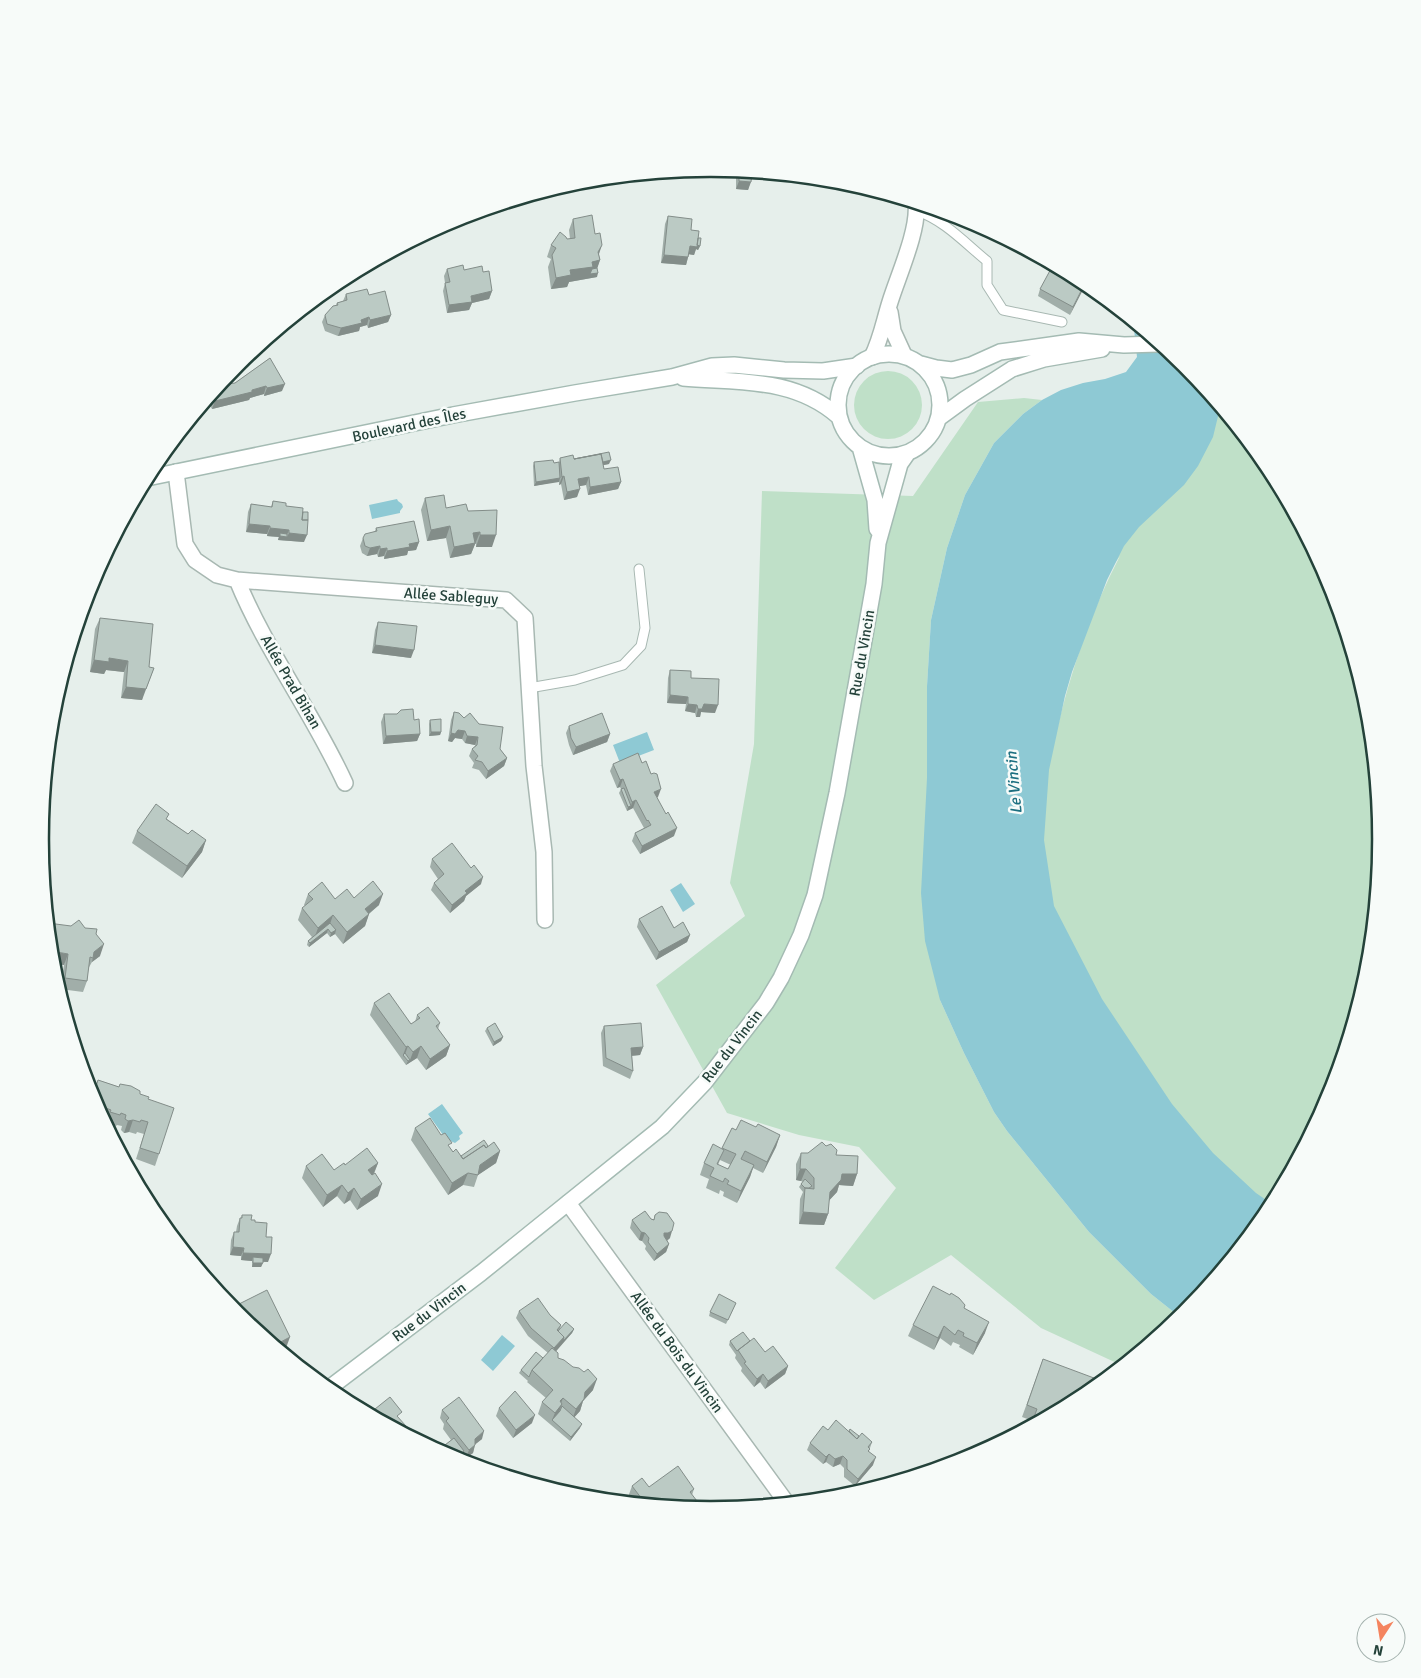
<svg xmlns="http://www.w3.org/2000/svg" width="1421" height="1678" viewBox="0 0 1421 1678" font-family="Signika,sans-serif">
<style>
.green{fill:#bfe0c8;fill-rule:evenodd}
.water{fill:#8ec9d4}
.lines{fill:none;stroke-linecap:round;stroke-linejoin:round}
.service-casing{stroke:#a8b8b2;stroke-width:11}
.minor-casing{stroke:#a8b8b2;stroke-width:18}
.secondary-casing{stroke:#a4bbb3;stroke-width:18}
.service{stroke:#fff;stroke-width:9}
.minor{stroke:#fff;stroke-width:15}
.secondary{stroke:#fff;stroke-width:15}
.wall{fill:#a1aea9;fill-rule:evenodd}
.shaded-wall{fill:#838d89}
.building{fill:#bbcac4;stroke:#838d89}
.labels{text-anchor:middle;stroke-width:5;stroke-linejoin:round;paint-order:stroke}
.street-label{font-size:15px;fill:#24423a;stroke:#f7fbf9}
.water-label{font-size:16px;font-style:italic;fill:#1c6f80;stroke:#f7fbf9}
.rim{fill:none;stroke:#24423a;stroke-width:2.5}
</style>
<rect width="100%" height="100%" fill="#e6efeb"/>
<path class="green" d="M1185,365L1268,467L1330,583L1368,708L1381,839L1368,970L1330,1096L1268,1212L940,1000L964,1053L994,1112L1007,1131L1089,1232L1151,1294L1180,1317L1121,1365L1041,1328L951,1255L874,1300L835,1268L896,1188L859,1147L799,1135L727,1113L656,985L745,916L730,883L754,744L762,491L913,496L978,402L1024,398L1042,400L1023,414L994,443L965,495L947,548L931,620L927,686V729ZM1120,556C1091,611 1070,673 1056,734L1081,609Z
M854 405a34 34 0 1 1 68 0a34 34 0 1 1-68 0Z"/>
<path class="water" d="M1135,324L1185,365L1220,408L1213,437L1198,466L1184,485L1139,527L1124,546L1107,580L1072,672L1065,696L1049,770L1044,840L1054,906L1102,999L1172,1104L1213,1153L1256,1193L1272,1204L1268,1212L1180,1317L1151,1294L1089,1232L1007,1131L994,1112L964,1053L940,1000L925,941L921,893L927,778V686L931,620L947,548L965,495L994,443L1023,414L1042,400L1061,390L1083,383L1105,379L1126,372L1137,357L1134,329Z
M397,499L398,501L402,504L403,507L400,511V513L372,519L369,505Z
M647,732L654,750L620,763L613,745Z
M681,883L695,904L683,912L670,890Z
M442,1104L463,1133L459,1136L460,1139L455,1143L446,1139L428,1114Z
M502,1335L515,1346L493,1371L481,1360Z"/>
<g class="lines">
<g class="service-casing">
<path id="service" d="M917,211C944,220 965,243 987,261V285L1003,310L1062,322
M529,688L575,680L623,665L641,646L645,628L639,569"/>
</g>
<g class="minor-casing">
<path id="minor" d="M890,312L893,331L904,355
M872,357C881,339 884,321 890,302C898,276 919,230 916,204
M176,472L185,544L195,560L217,575L237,580L506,600L525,618L534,766L544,852L545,920
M237,580C266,651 313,713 345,783
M568,1203L786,1502"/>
</g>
<g class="secondary-casing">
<path id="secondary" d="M838 405a51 51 0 1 1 102 0a51 51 0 1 1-102 0Z
M921,364L936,368L952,370L971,365L1000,352L1079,341L1124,345L1159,344
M683,378C739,383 793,377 838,416
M939,418L965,399L1012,369L1044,359L1102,349
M860,447L875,500L877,529
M147,478L453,415L575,393L672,377L712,366L734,365L784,370L823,371L857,366
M328,1389L481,1273L662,1127L705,1082L766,1003L781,978L801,935L815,895L837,793L874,584L878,543L900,464L907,454"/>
</g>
<use href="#service" class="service"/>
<use href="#minor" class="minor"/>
<use href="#secondary" class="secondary"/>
</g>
<path class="wall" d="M734,171L779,175L777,181L751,179L748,190L736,189V178L733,177Z
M632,176L630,180L617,178Z
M668,216L698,238L700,246L698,250L696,249L694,255L689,254L686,265L661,263L665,224Z
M573,219L599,255L600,260L597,268V277L569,282L567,287L551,289L548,267L551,259L547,257L551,245L570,239L569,230Z
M447,269L483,272L492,291L489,299L472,303L469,310L447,313L443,291L445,283L444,276Z
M1083,282L1070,315L1038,296L1040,289Z
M346,294L369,295L391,315L388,322L368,328L367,325L360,327L359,331L338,336L325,331L322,322L325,315L336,305L337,303L343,301Z
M270,358L282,391L264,396V394L250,398L249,400L212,409L207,400L220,385L235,383Z
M560,458L574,459L609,464L603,465L604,469L621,482L618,489L588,495L586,485L579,486L577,497L564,500L561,484L559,485V481L534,486L533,466L534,462L554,463L559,462Z
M425,498L446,508L468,511L492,547H476V544H475L471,554L450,558L446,538L427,541L421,510Z
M273,501L303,512L304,542L278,540L279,537L267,536V534L246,532L248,512L251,504L271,507Z
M376,528L419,542L416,550L408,551L407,555L384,559V556L378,557L377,554L367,556L362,553L360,546L363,538L375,531Z
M100,618L149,667L142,700L121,698L124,672L106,670L104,674L90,672L95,629Z
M378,622L411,658L372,653L375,630Z
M670,670L691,678L715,713L701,712L700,717H696L695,713L685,711L686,704L667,703L668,678Z
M454,712L464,718L500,749L507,758L504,766L486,779L479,770L472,768L474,763L469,756L472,749L475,746V745L465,743L462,739L455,738L452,742L448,741L451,720Z
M384,714L414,720L420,734L417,741L383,744L381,722Z
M430,720L441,732L440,735L429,736V724Z
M569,726L610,734L607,742L573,755L569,745L566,733Z
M613,764L658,797H657L674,836L640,854L632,841L635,833L644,828L633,808L627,811L619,793L621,789L620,787L617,788L610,771Z
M167,819L188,834L206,840L202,852L182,878L132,843L137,831Z
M432,859L471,868L481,884L466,896L464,901L450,913L431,890L434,883L438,879L430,867Z
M308,894L335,899L354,898L379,905L369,914L365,926L343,944L335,934L330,937L327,933L309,947L307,945L308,941L312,937L298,920L302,908L305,906L304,905Z
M639,919L674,928L690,935L687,942L656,960L637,927Z
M71,926L85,928L96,934L100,956L92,962L88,969L87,981L83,992L60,989L64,965Z
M374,1003L411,1024L415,1022L417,1015L440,1023L438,1029L450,1045L446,1056L426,1070L417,1058L406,1065L370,1015Z
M604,1026L643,1047L640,1055L632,1056L633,1071L630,1079L603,1066L601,1033Z
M487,1028L503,1037L501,1041L493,1046L485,1031Z
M98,1080L140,1094L148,1099L159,1154L155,1166L136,1159L144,1134L137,1132L136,1134L129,1132L124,1133L121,1130L122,1126L117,1125L116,1126L106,1123L107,1121H104L92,1098Z
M756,1127L780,1135L776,1147L763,1173L753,1168L750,1177L737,1203L723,1196L724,1192L720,1190L719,1194L706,1188L709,1179L700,1175L704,1163L722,1149L732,1128L736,1130ZM720,1160L731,1165L728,1169L718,1165Z
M415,1128L450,1148L453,1152L461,1156L488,1146L500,1151L496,1163L478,1175L474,1187L463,1185L448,1195L411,1140Z
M826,1146L857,1174L853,1186L839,1185L837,1192L829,1200L828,1214L824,1225L799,1224L800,1199L803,1192L799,1187L801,1184L803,1182L801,1181L796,1180V1164L801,1153H808Z
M378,1163L374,1174L378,1196L357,1210L350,1200L344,1204L337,1196L323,1207L302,1178L306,1166L334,1170L345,1165Z
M242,1215L255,1222L266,1237L268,1262H263L261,1267H252V1261L241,1260V1256L230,1255L231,1240L234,1232H236L237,1226L240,1218H241Z
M655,1215L670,1238L667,1241L669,1244L666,1252L654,1261L645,1249L646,1246L642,1241L639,1240L630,1228L632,1220L654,1219Z
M736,1303L726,1324L709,1316L710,1312Z
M235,1306L286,1348L282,1350L236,1313L233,1310Z
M964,1308L985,1333L973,1355L959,1347L960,1345L953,1342L951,1346L940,1338L934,1350L908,1336L913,1325Z
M519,1311L550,1315L561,1325L560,1329H574L572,1333L555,1351L558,1358L593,1390L583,1401L580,1411L574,1417L580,1428L570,1441L538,1414L542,1402L546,1398L527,1382L528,1381L519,1373L521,1370L543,1358L548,1353L528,1336L516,1318Z
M730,1341H750L765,1352L788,1366L785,1374L765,1389L760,1382L754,1387L741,1371L742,1368L735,1358L736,1355L729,1345Z
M1043,1359L1083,1397L1032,1424L1033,1421L1022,1417Z
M499,1408L532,1423L513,1438L496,1416Z
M442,1410L482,1439L475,1444L473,1453L466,1458L463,1455L457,1459L451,1457L444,1448L445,1445L451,1440L443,1429L444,1424L440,1418Z
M828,1430L849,1431L872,1442L869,1451L873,1465L855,1486L844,1477V1468L840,1464L833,1467L826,1462L823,1464L807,1450L810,1443Z
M632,1486L649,1487L694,1489L692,1495L694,1508L631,1502L628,1497Z"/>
<path class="shaded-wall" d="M711,168L725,170L703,169Z
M735,171H739L736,178L733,177Z
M751,172L779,175L777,181L749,178Z
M739,181L751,182L748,190L736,189Z
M602,245L598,257L600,260L596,272L598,273L597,277L569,282L567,287L551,289L556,278L570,270L592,262Z
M696,245L700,246L698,250L696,249L694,255L687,254L690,246Z
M664,255L688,257L686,265L661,263Z
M1085,283L1086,284L1070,315L1073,307Z
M492,291L489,299L472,303L469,310L447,313L449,305L471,296Z
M391,315L388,322L368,328L370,320Z
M369,317L367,325L360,327L359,331L338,336L341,328L361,320Z
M285,384L282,391L264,396L267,388Z
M266,386L264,394L250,398L249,400L212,409L215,401Z
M611,460L609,464L599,466L601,462Z
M564,476L561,484L559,485L562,477Z
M589,477L586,485L575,487L578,479Z
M560,478L559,482L534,486L536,482Z
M621,482L618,489L588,495L590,487Z
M580,489L577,497L564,500L567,492Z
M249,524L270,526L267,534L246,532Z
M450,526L446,538L427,541L431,530Z
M270,528L289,530L286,537H287L289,533L307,535L304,542L278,540L280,533L279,537L267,536Z
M480,532L471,554L450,558L454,547L473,533Z
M480,535H496L492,547H476Z
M419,542L416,550L408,551L407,555L384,559L387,551L409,544Z
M380,546L377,554L367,556L370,548Z
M387,548L384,556L378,557L380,549Z
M375,645L414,650L411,658L372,653Z
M109,658L128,661L124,672L106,670L104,674L90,672L94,660Z
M154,668L142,700L121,698L126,687Z
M670,695L688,697L686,704L667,703Z
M688,704L697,705L695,713L685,711Z
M704,704L718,705L715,713L701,712L700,717H696L698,709Z
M458,730L465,731L462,739L455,738L452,742L448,741L451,733Z
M431,732H441L440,735L429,736Z
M420,734L417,741L383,744L386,736Z
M610,734L607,742L573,755L576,747Z
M467,736L478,737L475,745L465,743Z
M507,758L504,766L486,779L488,771Z
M623,779L620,787L617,788L620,780Z
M661,789L658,797L651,800L654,792Z
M636,800L633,808L627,811L628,807L631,806L632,802Z
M677,828L674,836L640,854L642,846Z
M206,840L202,852L182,878L187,866Z
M483,877L481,884L466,896L464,901L450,913L452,905L465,891Z
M383,894L379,905L361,920L365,909Z
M369,914L365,926L343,944L347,932Z
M333,915L329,927L314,939L318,928Z
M328,929L327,933L309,947L310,943Z
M336,930L335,934L330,937L331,933Z
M690,935L687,942L656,960L659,952Z
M104,944L100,956L92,962L94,952Z
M51,951L68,954L64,965L52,964Z
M503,1037L501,1041L493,1046L494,1042Z
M450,1045L446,1056L426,1070L430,1059Z
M408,1046L404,1057L403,1055L406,1047Z
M421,1046L417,1058L406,1065L408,1061L410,1060L413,1052Z
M643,1047L640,1055L628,1056L631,1048Z
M133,1120L129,1132L124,1133L128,1121Z
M780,1135L776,1147L763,1173L767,1162Z
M500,1151L496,1163L478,1175L480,1165Z
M378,1163L373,1175L367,1179L368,1170Z
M754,1165L750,1177L737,1203L741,1191Z
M800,1169H806L801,1181L796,1180Z
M468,1173L463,1185L448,1195L452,1183Z
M842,1174H857L853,1186L839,1185L837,1192L826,1204L830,1192Z
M382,1184L378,1196L357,1210L361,1199Z
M342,1185L337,1196L323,1207L327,1195Z
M354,1188L350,1200L344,1204L348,1193Z
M803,1212L828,1214L824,1225L799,1224Z
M672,1231L670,1238L666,1241H661L664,1233Z
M641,1232L645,1233L642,1241L639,1240Z
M669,1244L666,1252L654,1261L657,1254Z
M233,1247L244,1248L241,1256L230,1255Z
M243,1253L271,1254L268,1262L253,1261V1257L252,1261L241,1260Z
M253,1263H263L261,1267H252Z
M989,1322L985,1333L973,1355L977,1343Z
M944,1326L940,1338L934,1350L938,1338Z
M574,1329L572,1333L552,1356L554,1348L564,1337Z
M290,1337L286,1348L282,1350L275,1345Z
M788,1366L785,1374L765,1389L768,1381Z
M763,1374L760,1382L754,1387L757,1379Z
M597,1379L593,1390L583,1401L580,1411L572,1420L576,1409L585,1392Z
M563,1398L560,1406L562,1404L558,1415L552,1420L560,1401Z
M535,1415L532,1423L513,1438L516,1430Z
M582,1424L580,1428L570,1441L571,1437Z
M484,1431L482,1439L472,1447L475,1439Z
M475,1445L473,1453L466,1458L469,1450Z
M464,1451L463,1455L457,1459H455L456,1458Z
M829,1454L826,1462L823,1464L826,1457Z
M843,1456L840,1464L833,1467L835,1459Z
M876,1457L873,1465L855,1486L858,1479Z
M678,1500L676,1506L667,1505Z
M697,1501L694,1508L688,1507Z"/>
<path class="building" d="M739,171L752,173L751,182L739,181Z
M592,215L595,234L600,233L602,245L598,252L600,260L592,262L593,267L570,270L571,275L556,278L552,255L556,248L551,245L560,232L566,237L567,239L575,238L573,219Z
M668,216L692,219L691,230L699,231L697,247L690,246L688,257L664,255Z
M698,238H701L700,246L697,245Z
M463,265L464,270L482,266L483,272L489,271L492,291L471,296L472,302L449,305L445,283L450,282L447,269Z
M1053,265L1085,283L1073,307L1040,289Z
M597,268L598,273L590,274L592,269Z
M367,289L369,295L385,291L391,315L370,320L369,317L361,320L362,323L341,328L327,324L325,315L333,306L338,305L337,303L347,300L346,294Z
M270,358L285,384L267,388L266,386L252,390V392L215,401L212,395L220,385L235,383Z
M609,452L611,460L603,462L601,454L574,459Z
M601,454L604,469L618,467L621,482L590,487L589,477L578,479L580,489L567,492L564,476L562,477L560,458L573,455L574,459Z
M553,460L554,463L559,462L560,478L536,482L534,462Z
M444,495L446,508L466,504L468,511L497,510L496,535H480V532L473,533L475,543L454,547L450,526L431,530L425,498Z
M273,501L286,503V506L303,508L302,520H308L307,535L289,533V530L270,528V526L249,524L251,504L272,507Z
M303,512H308V520H302Z
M414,521L419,542L409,544L410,547L387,551V548L380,549V546L370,548L365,546L363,538L365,534L377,531L376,528Z
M280,533L287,534V537L280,536Z
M100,618L153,624L149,667L154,668L146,689L126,687L128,661L109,658V662L94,660Z
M378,622L417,626L414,650L375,645Z
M670,670L691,671V678L719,679L718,705L704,704L702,709H698L697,705L688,704V697L670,695Z
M413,709L414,720L419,719L420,734L386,736L384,714H397L401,710Z
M454,712L459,713L464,718L470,713L479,724L503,727L500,749L507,758L488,771L482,762L475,760L478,756L472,749L477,745L478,737L467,736L465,731L458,730L455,734L451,733Z
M602,713L610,734L576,747L571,738L569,726Z
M441,719V732H431L430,720Z
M638,753L642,763L646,761L651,774L654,773L657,774L661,789L654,792L666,814L668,812L677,828L642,846L635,833L651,825L648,820L647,821L636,800L632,802L623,779L620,780L613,764Z
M624,788L631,806L628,807L621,789Z
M156,804L169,814L166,819L188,834L192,830L206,840L187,866L137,831Z
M452,843L471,868L474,865L483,877L465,891L467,893L452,905L434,883L444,874L432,859Z
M373,881L383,894L365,909L369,914L347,932L333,915L318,928L302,908L313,899L308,894L322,882L335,899L347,889L354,898Z
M662,906L674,928L683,922L690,935L659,952L639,919Z
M79,920L85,928L97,929L96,934L104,944L94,952L93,958L90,957L87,981L65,978L68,954L51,951L48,923L71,926Z
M330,923L336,930L331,933L328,929L310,943L308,941Z
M389,993L411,1024L420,1018L417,1015L428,1007L440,1023L436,1026L450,1045L430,1059L421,1046L413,1052L408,1046L406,1047L374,1003Z
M495,1023L503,1037L494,1042L487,1028Z
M641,1023L643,1047L631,1048L633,1071L606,1058L604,1026Z
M405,1053L410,1060L408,1061L403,1055Z
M98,1080L119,1087L120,1084L131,1086L140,1091V1094L149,1097L148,1099L174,1108L159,1154L140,1148L148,1122L141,1120L140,1122L133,1120L128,1121L125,1119L126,1115L121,1113L120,1115L110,1112L111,1110L98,1105L100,1098L93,1096Z
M430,1118L441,1135L445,1133L452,1143L448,1145L453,1152L456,1149L463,1159L484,1145L486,1148L494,1142L500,1151L480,1165L478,1175L468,1173L452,1183L415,1128Z
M741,1120L756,1127L758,1124L780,1135L767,1162L745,1151L741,1159L754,1165L741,1191L727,1184L729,1181L725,1178L723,1182L710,1176L714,1168L704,1163L713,1144L724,1150L717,1164L728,1169L736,1154L722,1148L732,1128L736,1130Z
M484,1140L488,1146L486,1148L484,1145L463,1159L461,1156Z
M822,1142L826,1146L831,1144L837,1150L836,1155L858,1156L857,1174H842L841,1180L830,1192L828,1214L803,1212L805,1188L814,1189V1178L806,1169H800L801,1153H808Z
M367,1148L378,1163L368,1170L372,1175L375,1173L382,1184L361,1199L354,1188L348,1193L342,1185L327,1195L306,1166L322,1154L334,1170L344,1163L345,1165Z
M805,1179L812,1186L809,1188H805L801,1184Z
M645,1211L651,1219L654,1220L655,1215L659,1212L667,1213L674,1223L672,1231L668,1233H664V1236L669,1244L657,1254L648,1242L649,1238L645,1233L641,1232L632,1220Z
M242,1215H252L251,1220H255V1222L267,1223L266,1237H272L271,1254L243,1253L244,1248L233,1247L234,1232H239L240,1218H242Z
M253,1257L263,1258V1263H253Z
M933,1286L950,1295L951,1293L959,1298L965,1305L964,1308L989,1322L977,1343L963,1336L964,1333L958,1330L955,1335L944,1326L938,1338L913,1325Z
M267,1290L290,1337L275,1345L241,1317L235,1306Z
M719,1294L736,1303L728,1320L710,1312Z
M538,1298L550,1315L561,1325L557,1330L564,1337L554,1348L531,1328L519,1311Z
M566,1322L574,1329L563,1341L564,1337L558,1331Z
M743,1332L750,1341L737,1351L730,1341Z
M754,1338L765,1352L773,1346L788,1366L768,1381L763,1374L757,1379L744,1363L746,1362L738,1350Z
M552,1348L558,1353V1358L564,1360L573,1367L579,1368L584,1372L588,1369L597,1379L585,1392L584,1399L576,1409L563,1398L560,1401L562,1404L555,1413L542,1402L553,1390L532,1370Z
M536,1352L543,1358L532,1370L529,1377L521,1370Z
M1043,1359L1102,1381L1083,1397L1041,1419L1034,1417L1037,1409L1027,1405Z
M515,1391L535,1415L516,1430L499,1408Z
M390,1397L402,1412L397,1416L414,1435L412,1436L370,1413Z
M459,1397L484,1431L475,1439V1445L469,1450L446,1421L449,1418L442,1410Z
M562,1406L582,1424L571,1437L552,1420L560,1411Z
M836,1420L857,1439L862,1433L872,1442L868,1447L870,1449L868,1451L876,1457L858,1479L847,1469V1460L843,1456L835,1459L829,1454L826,1457L810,1443L823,1426L828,1430Z
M850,1429L859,1436L857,1439L849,1431Z
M454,1438L464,1451L456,1458L445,1445Z
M678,1466L694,1489L690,1492L697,1501L688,1507H683L678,1500L667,1505H666L663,1501L658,1504L645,1503L632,1486L642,1478L649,1487Z"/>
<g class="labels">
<g class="street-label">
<text transform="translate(409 425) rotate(-12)" y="5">Boulevard des Îles</text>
<text transform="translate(451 596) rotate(4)" y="5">Allée Sableguy</text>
<text transform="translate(862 653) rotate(-80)" y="5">Rue du Vincin</text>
<text transform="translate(291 682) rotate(60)" y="5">Allée Prad Bihan</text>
<text transform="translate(732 1046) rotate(-52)" y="5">Rue du Vincin</text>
<text transform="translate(429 1312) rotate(-37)" y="5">Rue du Vincin</text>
<text transform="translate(677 1352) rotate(54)" y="5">Allée du Bois du Vincin</text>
</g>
<g class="water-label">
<text transform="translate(1013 783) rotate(-95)" y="6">Le Vincin</text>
</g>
</g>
<path d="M0 0H1421V1678H0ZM710 177H711A661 661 0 0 1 1372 838V840A661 661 0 0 1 711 1501H710A661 661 0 0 1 49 840V838A661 661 0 0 1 710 177Z" fill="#f7fbf9" fill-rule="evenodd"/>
<path class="rim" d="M710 177H711A661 661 0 0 1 1372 838V840A661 661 0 0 1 711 1501H710A661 661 0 0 1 49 840V838A661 661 0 0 1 710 177Z"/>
<g transform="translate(1381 1638) rotate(192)"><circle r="24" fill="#f7fbf9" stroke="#a3b1ad"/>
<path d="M0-4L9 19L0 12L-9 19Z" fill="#f4845f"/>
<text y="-8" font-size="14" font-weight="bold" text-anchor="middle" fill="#24423a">N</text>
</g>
</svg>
